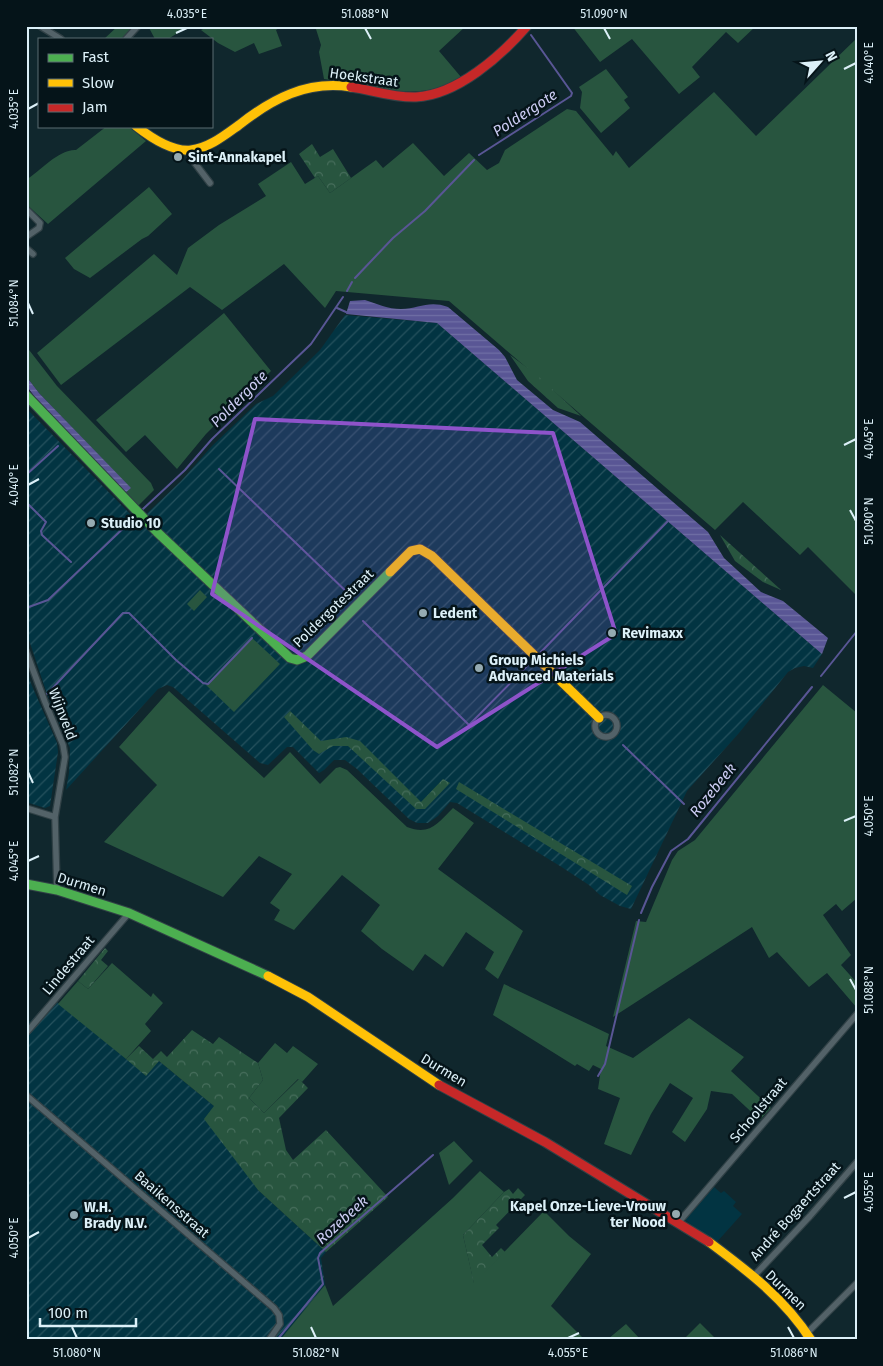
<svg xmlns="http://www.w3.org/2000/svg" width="883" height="1366" viewBox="0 0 883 1366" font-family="'Fira Sans',sans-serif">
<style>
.built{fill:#023442}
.industrial{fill:url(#industrial-furrows)}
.green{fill:#28553f}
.forest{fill:url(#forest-crowns)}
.water{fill:url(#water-rules)}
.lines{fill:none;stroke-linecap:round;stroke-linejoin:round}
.stream{stroke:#595695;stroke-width:2}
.street-casing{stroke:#314146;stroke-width:8}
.fast-casing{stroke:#314146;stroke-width:11}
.slow-casing{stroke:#314146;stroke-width:11}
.jam-casing{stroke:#314146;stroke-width:11}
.street{stroke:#536268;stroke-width:5.5}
.fast{stroke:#4caf50;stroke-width:9}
.slow{stroke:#ffc107;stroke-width:9}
.jam{stroke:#c62828;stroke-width:9}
.marked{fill:#8e53ca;fill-opacity:0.2;stroke:#8e53ca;stroke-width:4;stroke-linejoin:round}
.ticks{fill:none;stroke:#dcf0f8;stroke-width:2}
.poi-dot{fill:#95aab1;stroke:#051419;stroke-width:2}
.labels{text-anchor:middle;stroke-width:5;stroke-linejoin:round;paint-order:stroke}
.street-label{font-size:14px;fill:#dcf0f8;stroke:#051419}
.poi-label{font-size:14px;font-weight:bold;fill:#dcf0f8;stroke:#051419;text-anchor:start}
.water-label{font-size:15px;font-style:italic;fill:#cbcbf2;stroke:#051419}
.neatline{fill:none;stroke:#dcf0f8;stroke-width:2}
.ticks-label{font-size:12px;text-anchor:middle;fill:#dcf0f8}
</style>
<defs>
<pattern id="industrial-furrows" width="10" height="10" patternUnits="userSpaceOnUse" patternTransform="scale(1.25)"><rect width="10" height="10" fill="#023442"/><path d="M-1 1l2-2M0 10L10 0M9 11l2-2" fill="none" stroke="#26525e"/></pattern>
<pattern id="forest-crowns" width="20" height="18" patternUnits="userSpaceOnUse" patternTransform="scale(1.25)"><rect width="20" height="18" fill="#28553f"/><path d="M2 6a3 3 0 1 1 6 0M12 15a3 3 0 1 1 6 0" fill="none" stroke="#476e5c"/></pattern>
<pattern id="water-rules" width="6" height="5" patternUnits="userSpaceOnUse" patternTransform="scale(1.25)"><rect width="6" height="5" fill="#595695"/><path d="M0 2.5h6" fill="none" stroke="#706fa5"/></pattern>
</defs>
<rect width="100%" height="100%" fill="#10272d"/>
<path class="built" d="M714,1187L721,1193L724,1191L736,1202L733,1206L742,1214L716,1243L685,1220Z"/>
<path class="industrial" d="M345,315L437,323L822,654L813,668L804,666L795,668L788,672L739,733L687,791L631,909L620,906L600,895L589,885L560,866L457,803L450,802L438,816L428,823H417L409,819L357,769L345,760H334L324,770L319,773L293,747H287L268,765L260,763L173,687L167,685L158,689L66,790L69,773L70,748L47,694L26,631V408L138,522L181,481L212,446L256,404L273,396L320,350Z
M26,670L32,686L57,743L58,752L50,806L45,808L26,802Z
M52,998L146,1075L159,1061L214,1106L258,1190L326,1252L321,1258L325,1285L280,1340H26V1019L30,1022Z"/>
<path class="green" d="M118,26H134L122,39H104Z
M148,26H189L168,39H155Z
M204,26H282L276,30L282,46L259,54L254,43L235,52L218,43L201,30L205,28Z
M315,26H466L439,51L461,77C421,105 369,85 324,79L319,52L321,45Z
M572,26H756L738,43L726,32L692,67L700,77L679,94L632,39L600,62Z
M857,38V596L808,547L800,555L743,502L715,530L449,301L336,291L325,308L284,264L222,310L190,287L61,385L37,353L154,254L177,275L188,248L219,225L266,196L258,184L291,162L305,184L318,176L330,193L376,160L383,168L413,143L444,176L469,153L487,170L499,163L505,150L567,109L576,111L613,156L616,151L629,168L714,92L756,136Z
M606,69L628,97L624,100L630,108L601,133L580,108L582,92L579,87Z
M107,126H128L146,141L48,224L26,204V180C40,171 59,149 76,150Z
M149,187L172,214L148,236L142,239L90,278L74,269L65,258Z
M224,313L271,371L235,405L206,434L177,469L145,435L126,452L96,420Z
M26,346L57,386L151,483L154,490L138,506L125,493L130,488L39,393L26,376Z
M200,590L207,597L194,611L187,604Z
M252,638L280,664L234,712L206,685Z
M823,685L857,713V898L842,911L836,904L823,915L851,955L841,965L857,983V1008L827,973L809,987L777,952L769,958L752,927L613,1017L636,921L646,922L672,860L678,851L695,840Z
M169,691L264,778L290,752L320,784L336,768L340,767L347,770L407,827C430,836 438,823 453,808L474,823L438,869L523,931L498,979L485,969L494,952L466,932L443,967L425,954L413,971L382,949L361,931L380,905L342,875L294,930L274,920L280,910L270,903L292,874L259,856L223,897L104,842L157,785L119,747Z
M112,963L151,997L153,993L163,1003L145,1024L151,1031L126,1059L58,1004L78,981L88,989Z
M504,984L609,1034L606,1046L633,1058L689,1018L744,1057L731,1071L771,1108L760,1120L732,1094L711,1091L707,1109L685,1142L672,1132L693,1098L670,1083L651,1114L631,1155L604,1144L620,1098L598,1089L601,1069L593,1065L589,1071L577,1064L575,1066L493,1015Z
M275,1043L287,1053L293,1046L318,1064L302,1082L298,1079L264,1113L249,1098L263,1080L258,1063Z
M454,1141L473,1161L449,1185L439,1153Z
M480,1171L504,1192L463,1235L474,1283L544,1211L569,1236L591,1254L551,1306L583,1338L581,1340H280L325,1285L333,1306L453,1198Z
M700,1323L717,1340H683Z
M626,1324L641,1340L608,1339Z"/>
<path class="forest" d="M312,144L320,157L333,149L351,178L330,193L318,176L315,178L299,154Z
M510,355L537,375L581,416L558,408L528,381Z
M720,535L780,589L781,590L763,582L735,561Z
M290,711L321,741L346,737L360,741L421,802L443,779L450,783L425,809H416L348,746H333L319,754L313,750L284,717Z
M459,782L632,886L627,895L456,789Z
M105,948L108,951L101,960L108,966L88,989L78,981Z
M192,1030L213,1044L219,1037L258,1063L263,1080L249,1098L264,1113L299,1079L308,1088L279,1118L286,1150L293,1160L326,1130L388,1197L326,1252L258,1190L204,1119L214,1106L159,1061L146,1076L126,1059L139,1046L153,1059L161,1051L167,1057Z
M518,1188L525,1195L496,1225L499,1228L482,1245L492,1257L501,1248L505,1252L474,1284L463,1235L504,1192L509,1189L513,1194Z"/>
<path class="water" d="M365,300C377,304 388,309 401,309C419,309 428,300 448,307L499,350L505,357L517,380L553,410L580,422L708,532L724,558L761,592L783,601L828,638L822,654L437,323L346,314L350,301Z
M26,376L39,393L131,488L125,493L37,400L26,385Z"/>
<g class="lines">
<path class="stream" d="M479,155L571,96L572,93L531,35
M355,278L393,238L425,211L474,160
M347,291L352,282
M337,308L346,312
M219,469L352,597
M26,475L58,446
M26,502L46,522L41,531L42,535L71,562
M143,509L185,470L212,439L311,344L343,297
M26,608L48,600L132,520
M363,621L469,725L529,664
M540,653L668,521
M821,676L857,631
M47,694L123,613H129L176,660L203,683L208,684L252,638
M623,745L684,804
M641,913L652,887L671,851L688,839L812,687
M598,1076L605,1064L639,920
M277,1340L323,1284L318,1258L320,1253L433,1155"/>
<g class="street-casing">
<path id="street" d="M40,26L61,39
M126,39L138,26
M189,150L191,158L210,183
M26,209L40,223L39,228L26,237
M26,248L33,254
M26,651L45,702L63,745L65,757L55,817L57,890
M595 726a11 11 0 1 1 22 0a11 11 0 1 1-22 0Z
M26,808L55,817
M26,1033L129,913
M26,1095L274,1308L279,1315L280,1324L269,1340
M678,1223L857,1014
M753,1277L810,1216L857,1162
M807,1333L857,1283"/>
</g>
<g class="fast-casing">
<path id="fast" d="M26,395L157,532L290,658L297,660L307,656L390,572
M26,884L57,890L129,913L268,976"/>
</g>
<g class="slow-casing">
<path id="slow" d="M136,126C150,137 173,152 191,150C209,148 225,135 239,125C272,99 307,80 351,87
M390,572L411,551L420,549L432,556L599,718
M268,976L308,997L439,1085
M709,1242C748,1271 785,1299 811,1340"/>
</g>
<g class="jam-casing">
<path id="jam" d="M351,87C372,90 394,98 416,97C457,95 501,56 527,26
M439,1085L545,1142L709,1242"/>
</g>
<use href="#street" class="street"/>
<use href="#fast" class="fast"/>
<use href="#slow" class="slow"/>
<use href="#jam" class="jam"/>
</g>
<path class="marked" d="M255,419L553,433L616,634L437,747L212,594Z"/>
<path class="ticks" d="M365,28L371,39M604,28L610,39M176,33L187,28M844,69L856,63M28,109L39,103M28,303L33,314M844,445L856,439M28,485L39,479M850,510L856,521M28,772L33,783M844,821L856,816M28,861L39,856M850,979L856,990M844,1198L856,1192M28,1238L39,1232M72,1327L77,1338M311,1327L316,1338M788,1327L794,1338M568,1338L579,1333"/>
<g class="poi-dot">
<circle cx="178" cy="157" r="5"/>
<circle cx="91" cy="523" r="5"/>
<circle cx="423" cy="613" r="5"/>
<circle cx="612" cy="633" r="5"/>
<circle cx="479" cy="668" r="5"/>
<circle cx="676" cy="1214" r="5"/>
<circle cx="74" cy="1215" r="5"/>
</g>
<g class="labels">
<g class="street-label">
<text transform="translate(364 77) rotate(8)" y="5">Hoekstraat</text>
<text transform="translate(333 608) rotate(-44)" y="5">Poldergotestraat</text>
<text transform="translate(63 714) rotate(69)" y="5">Wijnveld</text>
<text transform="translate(82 884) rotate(17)" y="5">Durmen</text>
<text transform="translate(68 965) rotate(-50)" y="5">Lindestraat</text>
<text transform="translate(444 1070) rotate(31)" y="5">Durmen</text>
<text transform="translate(758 1110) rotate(-50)" y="5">Schoolstraat</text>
<text transform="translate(172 1204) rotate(41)" y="5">Baaikensstraat</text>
<text transform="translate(795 1211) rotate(-48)" y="5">André Bogaertstraat</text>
<text transform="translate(786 1290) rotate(44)" y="5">Durmen</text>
</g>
<g class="poi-label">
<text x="188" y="162">Sint-Annakapel</text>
<text x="101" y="528">Studio 10</text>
<text x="433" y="618">Ledent</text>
<text x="622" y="638">Revimaxx</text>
<text x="489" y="665">Group Michiels<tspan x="489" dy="16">Advanced Materials</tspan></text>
<text x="666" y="1211" text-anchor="end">Kapel Onze-Lieve-Vrouw<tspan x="666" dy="16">ter Nood</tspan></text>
<text x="84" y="1212">W.H.<tspan x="84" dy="16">Brady N.V.</tspan></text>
</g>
<g class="water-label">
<text transform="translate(525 113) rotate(-33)" y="5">Poldergote</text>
<text transform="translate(239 399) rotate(-45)" y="5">Poldergote</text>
<text transform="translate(713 790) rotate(-51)" y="5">Rozebeek</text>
<text transform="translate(342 1220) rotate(-42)" y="5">Rozebeek</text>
</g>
</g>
<rect width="883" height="1366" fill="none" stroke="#051419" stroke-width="55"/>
<rect x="38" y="38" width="175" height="90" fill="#051419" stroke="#5b6c72"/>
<rect x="48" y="54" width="25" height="8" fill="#4caf50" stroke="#5b6c72"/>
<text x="82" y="62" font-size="15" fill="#dcf0f8">Fast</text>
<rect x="48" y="79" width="25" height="8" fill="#ffc107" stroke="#5b6c72"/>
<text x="82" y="88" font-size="15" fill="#dcf0f8">Slow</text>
<rect x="48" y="104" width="25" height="8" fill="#c62828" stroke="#5b6c72"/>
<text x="82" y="112" font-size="15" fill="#dcf0f8">Jam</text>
<g transform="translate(820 62) rotate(63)" stroke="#051419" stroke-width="4" paint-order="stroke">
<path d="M0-4L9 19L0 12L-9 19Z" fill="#dcf0f8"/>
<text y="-8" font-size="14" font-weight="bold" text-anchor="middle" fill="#dcf0f8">N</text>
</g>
<path d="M40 1318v8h96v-8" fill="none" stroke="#dcf0f8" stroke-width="2.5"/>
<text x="48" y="1318" font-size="15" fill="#dcf0f8" stroke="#051419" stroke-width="4" paint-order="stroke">100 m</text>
<rect x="28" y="28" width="828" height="1310" class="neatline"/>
<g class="ticks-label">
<text x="187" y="18">4.035°E</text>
<text x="365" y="18">51.088°N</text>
<text x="604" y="18">51.090°N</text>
<text transform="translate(869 63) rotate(-90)" y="4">4.040°E</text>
<text transform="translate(14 109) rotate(-90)" y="4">4.035°E</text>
<text transform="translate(14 303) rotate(-90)" y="4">51.084°N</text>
<text transform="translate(869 439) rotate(-90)" y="4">4.045°E</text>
<text transform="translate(14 485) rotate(-90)" y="4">4.040°E</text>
<text transform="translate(869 521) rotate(-90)" y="4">51.090°N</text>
<text transform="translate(14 772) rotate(-90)" y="4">51.082°N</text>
<text transform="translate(869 816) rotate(-90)" y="4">4.050°E</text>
<text transform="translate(14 861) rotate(-90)" y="4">4.045°E</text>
<text transform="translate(869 990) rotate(-90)" y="4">51.088°N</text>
<text transform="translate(869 1192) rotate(-90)" y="4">4.055°E</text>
<text transform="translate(14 1238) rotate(-90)" y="4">4.050°E</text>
<text x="77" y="1357">51.080°N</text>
<text x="316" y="1357">51.082°N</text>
<text x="568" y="1357">4.055°E</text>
<text x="794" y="1357">51.086°N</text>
</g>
</svg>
